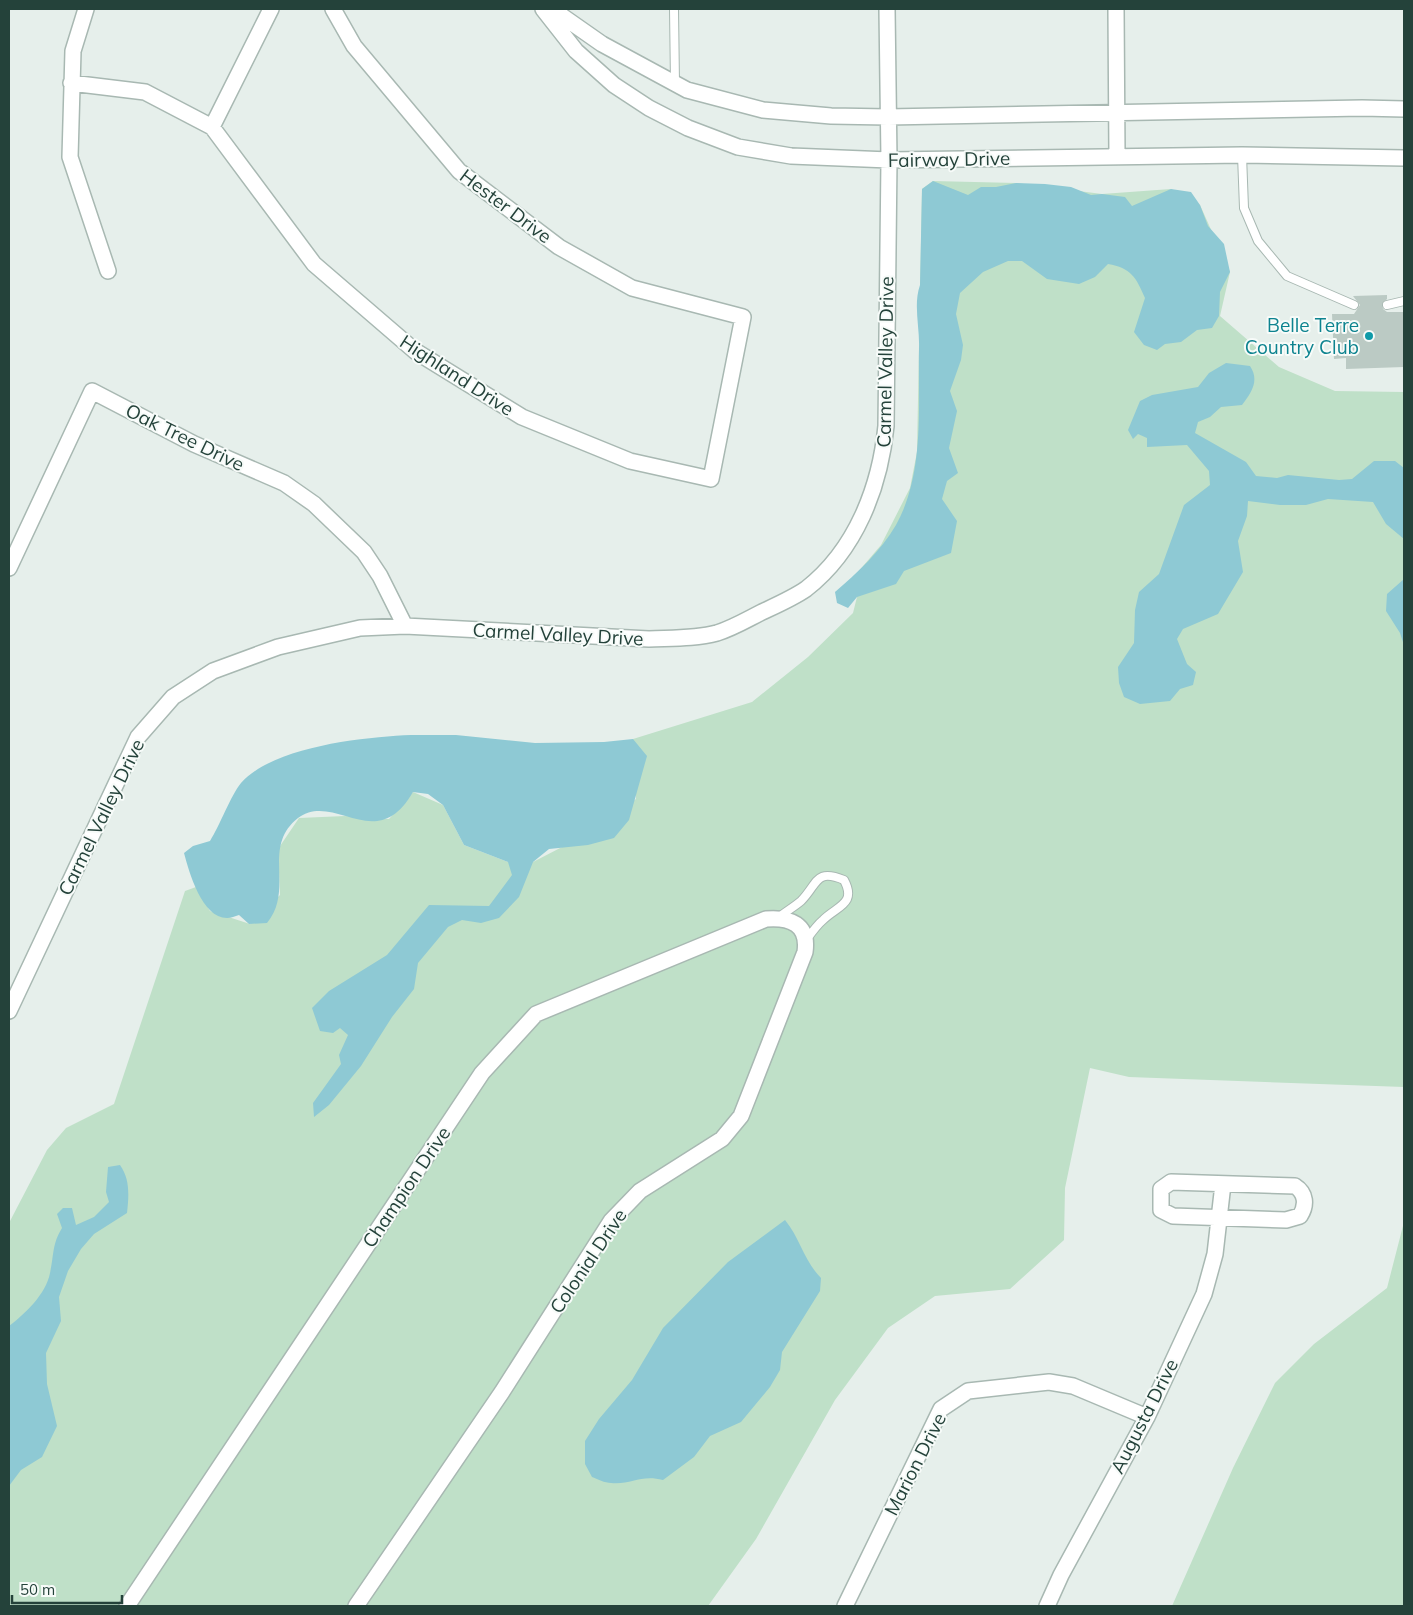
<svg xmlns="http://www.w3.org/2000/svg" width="1413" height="1615" viewBox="0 0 1413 1615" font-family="Mulish,sans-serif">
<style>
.green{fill:#bfe0c8}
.water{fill:#8ec9d4}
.building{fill:#bbcac4}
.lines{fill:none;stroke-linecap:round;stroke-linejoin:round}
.service-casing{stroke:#a8b8b2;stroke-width:10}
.minor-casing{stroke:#a8b8b2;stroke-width:18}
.service{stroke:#fff;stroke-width:8}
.minor{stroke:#fff;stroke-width:15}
.culture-dot{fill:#0f9aa8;stroke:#f7fbf9;stroke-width:2}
.labels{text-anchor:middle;stroke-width:4;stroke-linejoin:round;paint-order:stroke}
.street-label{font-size:19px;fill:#24423a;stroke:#f7fbf9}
.culture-label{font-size:19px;fill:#0d838f;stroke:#f7fbf9;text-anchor:end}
</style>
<rect width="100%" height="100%" fill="#e6efeb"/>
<path class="green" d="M933,181L1016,183L1102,194L1171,189L1200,205L1230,272L1220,316L1279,367L1335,391L1404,392V1087L1129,1077L1090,1068L1065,1188L1064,1240L1010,1289L935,1296L888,1328L835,1400L756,1539L708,1606H9V1223L47,1150L66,1128L114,1104L185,891L196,887L210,911L250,924L280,895L278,849L299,818L345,816L389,819L413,792L443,805L464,845L508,862H533L564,846L636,799L633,739L752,702L808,657L853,613L857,597L858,572L881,545L910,488L917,452L922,189Z
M1404,1222V1606H1172L1233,1468L1275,1383L1314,1344L1387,1288Z"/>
<path class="water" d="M933,181L968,195L981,187H996L1016,183L1045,184L1071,187L1091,195L1102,194L1125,197L1132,206L1171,189L1191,192L1200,205L1208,226L1224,244L1230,272L1220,292L1219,316L1212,328L1197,330L1181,342L1165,344L1157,350L1144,345L1134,332L1145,298C1136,277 1131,268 1108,264L1095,277L1079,284L1047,279L1022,261H1008L983,272L960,293L956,314L963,345L961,360L950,391L957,411L949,448L958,473L947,481L942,499L957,521L951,553L904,571L896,584L857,597L848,608L837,603L835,592C857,573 881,551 896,525C925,473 918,406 919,349C920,328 913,305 920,285L922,189Z
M1226,363L1250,366C1260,381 1251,393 1242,405L1221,407L1210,417L1198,422L1195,433L1246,462L1256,476L1277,478L1288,475L1339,480L1352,479L1374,461H1395L1404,468V539L1386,524L1373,502L1328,499L1306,505H1280L1248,501L1247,516L1238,541L1243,572L1218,614L1183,629L1177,639L1187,664L1196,672L1193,685L1180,689L1170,701L1140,704L1124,697L1119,683L1118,667L1134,643L1135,610L1139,592L1159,574L1184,505L1210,485L1209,471L1187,445L1147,447V438L1138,434L1133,439L1128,430L1140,401L1152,395L1198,387L1209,373Z
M1404,579V645L1400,633L1386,611L1387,594Z
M411,735H456L535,743L604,742L633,739L647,756L629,820L614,838L588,845L549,849L533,862L519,897L499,918L481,923L462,920L448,927L418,963L414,989L392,1017L361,1066L329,1105L314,1117L313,1103L341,1064L339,1055L348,1035L340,1028L333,1033L320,1031L312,1008L329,991L387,955L429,905L489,906L512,875L508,862L464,845L443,805L428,794L413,792C376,856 335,791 298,818C261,847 295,889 267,923L249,924L239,915C235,916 231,918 227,918C202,918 189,872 184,853L193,846L210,841C220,825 231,795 241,783C274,746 365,737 411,735Z
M120,1165C130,1179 129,1195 127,1213L94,1234L81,1249L68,1271L59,1297L61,1321L46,1353L47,1384L57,1426L42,1457L21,1470L9,1486V1326C25,1314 46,1294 50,1273C54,1255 52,1244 62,1228L57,1214L63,1208H72L76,1225L94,1217L109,1202L106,1192L108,1167Z
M785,1220C800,1238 804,1261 821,1278L820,1291L782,1352L780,1370L770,1387L741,1422L710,1436L694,1457L663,1480C641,1474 631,1485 611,1483C605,1483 597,1479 592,1477L585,1464V1441L599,1419L632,1380L663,1328L728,1262Z"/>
<path class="building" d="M1387,295V299L1382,304L1383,309L1387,312H1404V367L1346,369V358L1334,359L1332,314H1354L1360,305L1353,296Z"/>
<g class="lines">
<g class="service-casing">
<path id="service" d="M674,9L675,84
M1242,155L1244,208L1258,241L1287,276L1354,305
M1387,305L1404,301
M778,918C785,912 794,907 801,901C818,884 815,868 844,880C857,904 837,906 823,920C817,925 812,932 807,939"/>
</g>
<g class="minor-casing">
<path id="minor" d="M86,9L73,51L70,157L108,271
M543,9L576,51L614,85L649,108L688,128L738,147L791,156L889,160L1242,155L1404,158
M552,9L602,44L687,90L763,110L831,116L888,117L1362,108L1404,109
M1116,9L1117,156
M71,83L145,92L212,127L314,264L415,351L522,417L630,461L711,479L743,317L632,288L559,247L459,171L354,46L333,9
M212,127L271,9
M9,568L92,391L194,444L284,483L314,504L364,552L380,576L405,626
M9,1011L138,737L173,697L213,671L278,647L360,628L405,626L649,639C671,638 695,639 717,633C733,628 748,619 762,612C777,605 793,598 806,589C856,550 880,487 886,426L889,160L887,9
M1171,1182L1295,1186C1306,1193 1307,1205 1300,1216L1286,1220L1173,1216L1161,1210V1189Z
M127,1606L482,1073L536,1014L766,919C790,917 809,924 805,952L741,1116L722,1139L640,1191L611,1221L502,1392L356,1606
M845,1606L941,1409L968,1391L1049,1382L1073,1386L1147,1417
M1047,1606L1061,1575L1147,1417L1204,1294L1215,1254L1223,1184"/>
</g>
<use href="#service" class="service"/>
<use href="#minor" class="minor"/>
</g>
<circle class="culture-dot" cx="1369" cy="336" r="5"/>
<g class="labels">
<g class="street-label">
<text transform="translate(949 159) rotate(-1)" y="7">Fairway Drive</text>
<text transform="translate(506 206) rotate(37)" y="7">Hester Drive</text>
<text transform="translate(885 362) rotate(-89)" y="7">Carmel Valley Drive</text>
<text transform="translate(457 375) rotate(33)" y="7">Highland Drive</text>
<text transform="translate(185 437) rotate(26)" y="7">Oak Tree Drive</text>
<text transform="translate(558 634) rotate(3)" y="7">Carmel Valley Drive</text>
<text transform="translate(101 817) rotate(-64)" y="7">Carmel Valley Drive</text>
<text transform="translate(406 1187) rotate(-56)" y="7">Champion Drive</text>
<text transform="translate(588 1261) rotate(-56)" y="7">Colonial Drive</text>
<text transform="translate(1144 1416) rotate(-63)" y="7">Augusta Drive</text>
<text transform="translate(915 1464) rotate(-63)" y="7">Marion Drive</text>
</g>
<g class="culture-label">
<text x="1359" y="332">Belle Terre<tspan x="1359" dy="22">Country Club</tspan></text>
</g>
</g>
<rect width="1413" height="1615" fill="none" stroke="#24423a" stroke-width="20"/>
<path d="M12 1595v8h110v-8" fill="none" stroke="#24423a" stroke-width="2.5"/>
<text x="20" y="1595" font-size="15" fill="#24423a" stroke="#f7fbf9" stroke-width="4" paint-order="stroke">50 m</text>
</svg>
